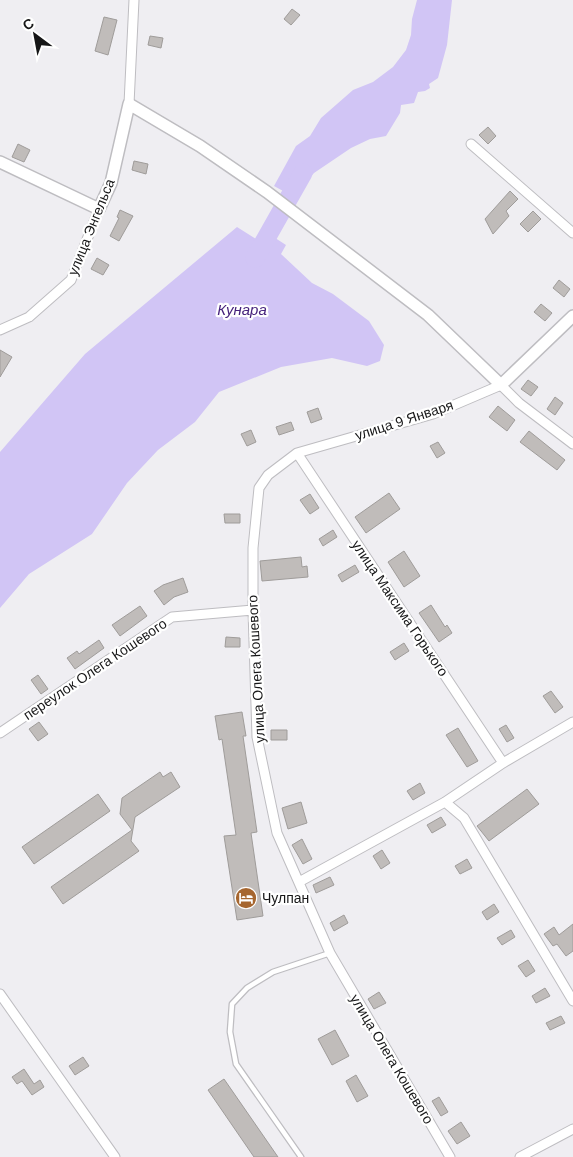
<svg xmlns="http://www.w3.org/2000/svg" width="573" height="1157" viewBox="0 0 573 1157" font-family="Arial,sans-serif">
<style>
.water{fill:#d1c5f5}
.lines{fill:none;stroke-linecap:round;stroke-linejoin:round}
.river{stroke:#d1c5f5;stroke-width:19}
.building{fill:#c0bcba;stroke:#9f9c9a}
.lane-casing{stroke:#bebdc1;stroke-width:7}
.street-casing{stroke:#bebdc1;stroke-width:11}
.secondary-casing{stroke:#bebdc1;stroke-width:14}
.lane{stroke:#fff;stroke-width:4.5}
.street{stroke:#fff;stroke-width:9}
.secondary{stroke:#fff;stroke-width:11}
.labels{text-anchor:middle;stroke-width:4.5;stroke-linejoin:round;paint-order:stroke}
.street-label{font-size:14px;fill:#161617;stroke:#fff}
.poi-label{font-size:14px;fill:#161617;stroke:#fff;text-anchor:start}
.water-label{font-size:15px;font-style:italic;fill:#46237c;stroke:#fff}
</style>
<rect width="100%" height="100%" fill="#efeef2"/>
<path class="water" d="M417,0H452L447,45L438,78L429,84L430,88L425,91L418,92L414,103L401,105L400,113L386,136L370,139L351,148L314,173L294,197L274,186L296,146L310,136L321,118L353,90L373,82L393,67L406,50L411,35L412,19Z
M237,227L261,242L269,234L286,245L281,254L312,283L333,294L369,321L384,345L380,361L367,366L332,358L281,367L219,392L195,422L158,450L127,483L92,534L29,574L0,608V452L85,354Z"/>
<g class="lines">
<path class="river" d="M255,258L303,173"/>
</g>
<path class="building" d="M292,9L300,15L291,25L284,19Z
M104,17L117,20L108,55L95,51Z
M150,36L163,38L161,48L148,45Z
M488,127L496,136L488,144L479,135Z
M18,144L30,150L24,162L12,157Z
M134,161L148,164L146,174L132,170Z
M510,191L518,199L506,211L509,216L493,234L485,219Z
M120,210L133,216L119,241L110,236L119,218L117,217Z
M533,211L541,219L528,232L520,224Z
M97,258L109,265L103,275L91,269Z
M559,280L570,289L564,297L553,288Z
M541,304L552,313L545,321L534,312Z
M0,350L12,357L0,377Z
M528,380L538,387L531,396L521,389Z
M555,397L563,403L555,415L547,409Z
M498,406L515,420L507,431L489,417Z
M318,408L322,419L311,423L307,412Z
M291,422L294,430L279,435L276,427Z
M251,430L256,442L247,446L241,434Z
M529,431L565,460L557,470L520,442Z
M438,442L445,453L437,458L430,446Z
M389,493L400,509L366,533L355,517Z
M310,494L319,508L310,514L300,500Z
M224,514H240V523H225Z
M333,530L337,537L323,546L319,539Z
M404,551L420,576L404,587L388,562Z
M301,557L302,567L307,566L308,577L262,581L260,561Z
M355,565L359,572L342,582L338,575Z
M183,578L188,592L174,597L164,605L154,591L163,585Z
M431,605L445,627L447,625L452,633L439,642L419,613Z
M140,606L147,616L120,636L112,625Z
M226,637L240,638V647H225Z
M99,640L104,648L75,669L67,658L77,651L79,654Z
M404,643L409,651L395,660L390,652Z
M38,675L48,689L41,694L31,680Z
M551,691L563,707L555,713L543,696Z
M242,712L246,736H243L257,832L251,833L263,916L237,920L224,836L236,835L222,739L219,740L215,716Z
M39,722L48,734L38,741L29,729Z
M506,725L514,738L507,742L499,729Z
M458,728L478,761L467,767L446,735Z
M271,730H287V740H271Z
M160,772L163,777L171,772L180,787L135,817L131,841L139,851L63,904L51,887L132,830L120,814L122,798Z
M420,783L425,793L413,800L407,791Z
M527,789L539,804L489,841L477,826Z
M98,794L110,811L34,864L22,847Z
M301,802L307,823L288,829L282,808Z
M441,817L446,825L432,833L427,825Z
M302,839L312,859L303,864L292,845Z
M382,850L390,863L381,869L373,856Z
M467,859L472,868L460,874L455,866Z
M330,877L334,885L316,893L313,885Z
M494,904L499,912L487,920L482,912Z
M344,915L348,923L334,931L330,923Z
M573,924V951L566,956L557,944L553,946L544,934L554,927L559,935Z
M511,930L515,937L502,945L497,938Z
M528,960L535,971L526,977L518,966Z
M545,988L550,996L536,1003L532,996Z
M379,992L386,1003L374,1009L368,999Z
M561,1016L565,1023L550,1030L546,1023Z
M335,1030L349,1056L332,1065L318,1039Z
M83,1057L89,1066L75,1075L69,1066Z
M24,1069L34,1084L40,1080L44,1087L32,1095L22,1081L17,1084L12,1077Z
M356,1075L368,1096L357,1102L346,1081Z
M224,1079L278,1157H254L208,1090Z
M439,1097L448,1112L441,1116L432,1101Z
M461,1122L470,1136L457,1144L448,1131Z"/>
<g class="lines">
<g class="lane-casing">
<path id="lane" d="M301,1157L236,1064L230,1032L232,1004L247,988L273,972L330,953"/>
</g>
<g class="street-casing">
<path id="street" d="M129,104L134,0
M471,144L573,233
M0,330L29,317L71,280L99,209
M297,453L503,763
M0,733L172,617L253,610
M445,802L464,818L573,1001
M299,882L445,802L503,763L573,722
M0,994L115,1157
M450,1157L330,953L277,833L257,737L253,610V548L259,488L268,475L297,453L433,414L501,385L519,403L573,444
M520,1157L573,1129"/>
</g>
<g class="secondary-casing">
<path id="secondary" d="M0,162L99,209L111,183L129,104L200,146L267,192L428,315L501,385L573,316"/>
</g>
<use href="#lane" class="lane"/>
<use href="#street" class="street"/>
<use href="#secondary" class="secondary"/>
</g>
<defs>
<g id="hotel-disc" transform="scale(1.125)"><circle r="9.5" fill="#a6662f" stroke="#fff"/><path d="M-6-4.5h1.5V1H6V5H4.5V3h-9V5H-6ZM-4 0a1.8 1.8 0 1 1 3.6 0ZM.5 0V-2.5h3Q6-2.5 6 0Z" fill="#fff"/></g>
</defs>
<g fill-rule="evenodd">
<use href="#hotel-disc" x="246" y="898"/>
</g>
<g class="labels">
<g class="street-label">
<text transform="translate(91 227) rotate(-68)" y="5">улица Энгельса</text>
<text transform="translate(404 420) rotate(-18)" y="5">улица 9 Января</text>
<text transform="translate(400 608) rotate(56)" y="5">улица Максима Горького</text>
<text transform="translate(95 669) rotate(-34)" y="5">переулок Олега Кошевого</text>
<text transform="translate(256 669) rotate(-93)" y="5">улица Олега Кошевого</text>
<text transform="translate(392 1059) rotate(59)" y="5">улица Олега Кошевого</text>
</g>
<g class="poi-label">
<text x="262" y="903">Чулпан</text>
</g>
<g class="water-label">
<text x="242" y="315">Кунара</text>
</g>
</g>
<g transform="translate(35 35) rotate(328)" stroke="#ffffff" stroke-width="4" paint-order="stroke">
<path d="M0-4L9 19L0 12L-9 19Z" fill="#161617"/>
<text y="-8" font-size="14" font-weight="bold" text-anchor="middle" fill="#161617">С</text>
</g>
</svg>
